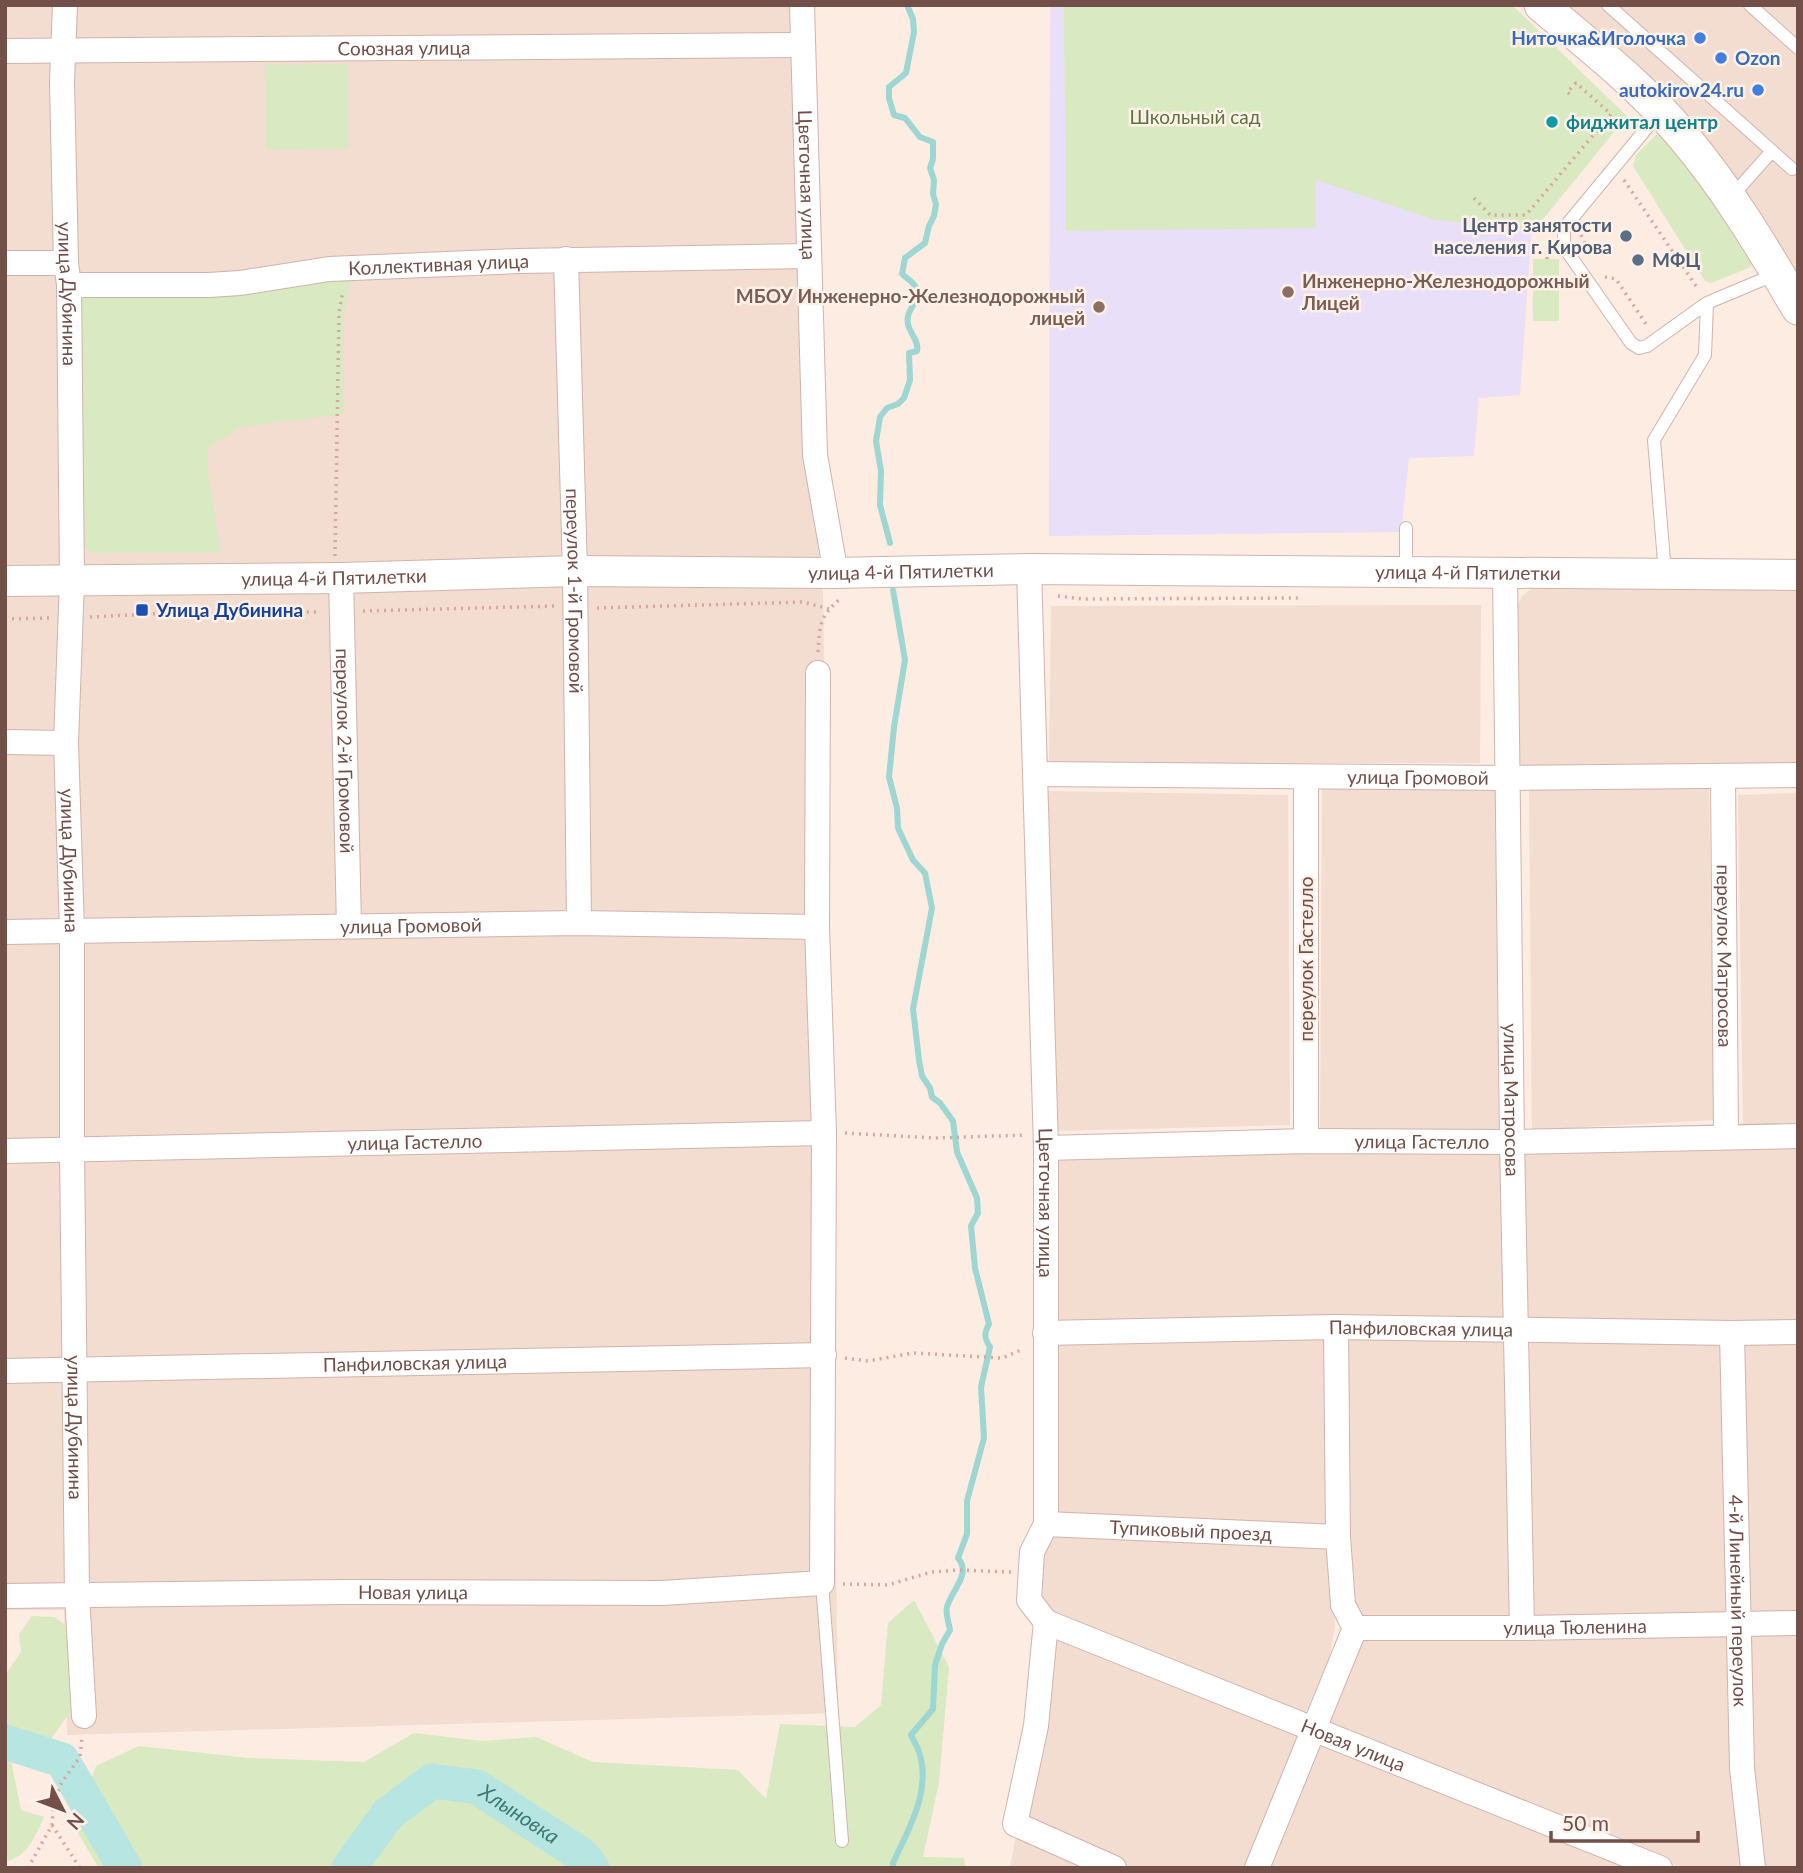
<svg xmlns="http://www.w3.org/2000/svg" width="1803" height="1873" viewBox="0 0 1803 1873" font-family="Lato,sans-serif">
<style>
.residential{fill:#f3dcd0}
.education{fill:#e9dff8}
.green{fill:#d9e9c1}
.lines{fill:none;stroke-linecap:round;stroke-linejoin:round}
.stream{stroke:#9dd6d3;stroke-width:6}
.river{stroke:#b7e5e2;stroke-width:35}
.service-casing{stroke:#cfb4ac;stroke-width:14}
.minor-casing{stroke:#cfb4ac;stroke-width:26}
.tertiary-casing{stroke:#cfb4ac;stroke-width:32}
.secondary-casing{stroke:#d2b2a9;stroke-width:35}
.path{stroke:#d5a79d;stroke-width:3.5;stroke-dasharray:2 5;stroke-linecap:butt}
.service{stroke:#fff;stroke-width:12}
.minor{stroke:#fff;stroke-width:24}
.tertiary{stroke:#fff;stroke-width:30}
.secondary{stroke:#fff;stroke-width:33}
.shop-dot{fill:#3f7fe0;stroke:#fff1e8;stroke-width:2.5}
.culture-dot{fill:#0f9aa8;stroke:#fff1e8;stroke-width:2.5}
.service-dot{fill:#5c6f8a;stroke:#fff1e8;stroke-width:2.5}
.education-dot{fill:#8d6e63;stroke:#fff1e8;stroke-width:2.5}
.transit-dot{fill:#1a4fb4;stroke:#fff1e8;stroke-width:2.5}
.labels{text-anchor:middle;stroke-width:5;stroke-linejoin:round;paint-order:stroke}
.shop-label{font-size:19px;font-weight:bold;fill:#366cbe;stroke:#fff1e8;text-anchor:end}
.street-label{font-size:19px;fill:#734f49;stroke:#fff1e8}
.park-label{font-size:19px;fill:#58733e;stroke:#fff1e8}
.culture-label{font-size:19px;font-weight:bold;fill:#0d838f;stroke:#fff1e8;text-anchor:start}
.service-label{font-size:19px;font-weight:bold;fill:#4e5e75;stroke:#fff1e8;text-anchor:end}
.education-label{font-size:19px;font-weight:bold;fill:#785e54;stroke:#fff1e8;text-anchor:start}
.transit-label{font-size:19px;font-weight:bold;fill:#164399;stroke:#fff1e8;text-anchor:start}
.water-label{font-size:21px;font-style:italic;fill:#3d7876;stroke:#fff1e8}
</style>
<rect width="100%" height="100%" fill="#fcece2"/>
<path class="residential" d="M5,5H797L817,538L823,591L838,1713L67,1735L64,1610H5Z
M1567,5H1798V282Z
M1798,582V768L1526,770L1519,765L1517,606L1522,596L1530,590L1538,586Z
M1481,605L1480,763H1049L1051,606Z
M1322,788H1495L1499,1131H1320Z
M1709,788L1715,1120L1532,1130L1529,790Z
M1047,791L1288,795L1290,1125L1055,1131Z
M1798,793V1125L1743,1124L1738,795Z
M1504,1145L1507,1318L1055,1323L1050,1153Z
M1798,1145V1323L1537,1326L1522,1313L1521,1153Z
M1506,1332L1513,1619L1367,1621L1347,1604L1344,1334Z
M1325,1334L1334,1530L1053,1523L1054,1337Z
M1798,1334V1617L1749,1618L1740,1335Z
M1731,1335L1730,1616L1540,1619L1534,1614L1527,1350L1531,1342L1535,1339Z
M1042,1533L1332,1538L1335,1627L1329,1659L1301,1723L1058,1619L1040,1605Z
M1798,1631V1868H1682L1337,1735L1324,1720L1364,1637Z
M1058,1640L1075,1641L1630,1868H1010L1050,1649Z"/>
<path class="education" d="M1050,5H1314L1435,220L1535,229L1531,237L1520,395L1479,398L1474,456L1409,458L1401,532L1049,536Z"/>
<path class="green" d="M1064,5H1512L1627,116L1535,229L1435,220L1316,180V228L1066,231Z
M347,64L348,149L266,150L265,65Z
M1656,135H1661C1695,175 1728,217 1752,264L1751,267L1711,283L1705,281L1633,166L1636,155Z
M1533,259H1559V321H1533Z
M351,278L344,315V414L240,427L207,449L208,472L221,553H96L85,548L80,302L85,297Z
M914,1600L949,1667L939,1782L923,1857L964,1858L965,1868H99L74,1827L96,1766L139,1746L249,1758L364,1762L414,1733L482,1741L536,1737L593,1762L738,1770L766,1799L780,1724L855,1727L881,1705L888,1623Z
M32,1616L55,1617L71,1630L73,1708L51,1739L25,1737L5,1740V1675L21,1652L19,1634Z
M5,1760H11L21,1810L44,1817C35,1837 28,1856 5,1862Z"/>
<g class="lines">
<path class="stream" d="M890,543L880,505L881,471L876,441L880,417L887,408L898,404L904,398L910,380L909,353L917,351C919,340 910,334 908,324C905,310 919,303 917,291C916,283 907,279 902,274L905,258L925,243L929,226L934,216L936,204L933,194L934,180L930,168L933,159V142L920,137L905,118L894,115L889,98V87L906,73L914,32L913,19L907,5
M893,1868V1863C909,1828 933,1789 918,1749C916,1744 913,1740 911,1735L933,1709L935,1665L942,1644L950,1630C949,1622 945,1615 947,1607C951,1591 972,1574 958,1558L967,1534V1501L984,1438L981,1387L990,1347C984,1338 984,1333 989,1324L975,1268L971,1226L978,1213L977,1198L957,1152L953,1121L940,1103L932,1097L930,1088L922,1076L919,1060L913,1009L932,908L925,873L913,860L898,828L897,808L889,777L894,727L905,660L893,590"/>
<g class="river">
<path d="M5,1742L62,1760L125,1868"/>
<path id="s1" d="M349,1868L388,1814L432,1781L477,1787L583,1856L592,1868"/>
</g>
<g class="service-casing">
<path id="service" d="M1608,5L1772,151L1732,196
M1750,5L1798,48
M1660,112L1564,228V247L1631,343L1639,348L1647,346L1707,303L1776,274
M1772,151L1792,169
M1406,528V572
M1665,573L1654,440L1705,355L1707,303
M822,1583L842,1841"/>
</g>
<g class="minor-casing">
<g id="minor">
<path id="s2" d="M65,5L62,82L66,263L69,285L72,580L66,743L72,931V1151L77,1595L84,1716"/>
<path id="s3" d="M802,5L815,455L833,557V573"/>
<path id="s4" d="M5,51L801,45"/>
<path id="s5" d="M566,259L575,571L579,923"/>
<path d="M5,263H66"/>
<path id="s6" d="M69,285H209L240,283L329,269L519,261L809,256"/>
<path id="s7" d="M1029,569L1046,1148V1524L1032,1552L1029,1600L1046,1622L1036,1726L1015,1824L1114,1868"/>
<path id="s8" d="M1505,572L1512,1142L1522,1628"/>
<path id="s9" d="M341,578L349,926"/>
<path d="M5,742L66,743"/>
<path id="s10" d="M1036,774L1508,778L1798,775"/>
<path id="s11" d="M1723,776L1726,1136"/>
<path d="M1306,777V1141"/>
<path id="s12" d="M5,932L579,923L817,927"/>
<path id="s13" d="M1046,1148L1306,1141L1512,1142L1798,1136"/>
<path id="s14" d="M5,1151L824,1133"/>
<path id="s15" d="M1045,1333L1336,1327L1732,1333L1798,1332"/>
<path id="s16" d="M1732,1333L1742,1768L1753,1868"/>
<path id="s17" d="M5,1371L824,1355"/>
<path id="s18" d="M1046,1524L1338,1537"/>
<path id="s19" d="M5,1596L346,1592L662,1593L822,1583L824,1133L817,927L818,673"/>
<path id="s20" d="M1046,1622L1660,1868"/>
<path id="s21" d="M1355,1628H1522L1798,1623"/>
<path d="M1257,1868L1355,1628L1343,1605L1338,1537L1336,1327"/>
</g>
</g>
<g class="tertiary-casing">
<g id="tertiary">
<path id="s22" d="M5,581L341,578L575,571L833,573L1029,569L1798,575"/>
</g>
</g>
<g class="secondary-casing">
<path id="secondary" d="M1541,5C1590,46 1641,86 1682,135C1727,188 1763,248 1798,308"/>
</g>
<path class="path" d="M1624,180L1698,289
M1474,198L1490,215H1526L1611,114L1576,83L1567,92L1573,97
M1581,235L1592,256
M1547,259L1548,249
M1605,277L1616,279L1648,327
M335,556L339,312L343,291
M1058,596L1082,599L1298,598
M597,608L803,602L829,609
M363,611L555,606
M90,617L170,613L320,612
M5,619L51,618
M818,652C820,625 819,617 841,598
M845,1133L934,1138L1026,1135
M845,1358L868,1361L913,1353L1002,1358L1023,1349
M843,1584L888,1585L931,1572L958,1570L1011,1572
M52,1825L80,1868
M28,1868L52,1825L54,1800L62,1782L80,1757L82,1737"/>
<use href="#service" class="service"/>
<use href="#minor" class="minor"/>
<use href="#tertiary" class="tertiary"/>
<use href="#secondary" class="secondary"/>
</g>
<g class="shop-dot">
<circle cx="1700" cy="38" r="7"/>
<circle cx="1721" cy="58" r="7"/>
<circle cx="1758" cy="90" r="7"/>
</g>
<circle class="culture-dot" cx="1552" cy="122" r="7"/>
<g class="service-dot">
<circle cx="1626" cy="236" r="7"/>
<circle cx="1638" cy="260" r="7"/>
</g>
<g class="education-dot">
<circle cx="1288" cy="292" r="7"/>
<circle cx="1099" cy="307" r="7"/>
</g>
<rect class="transit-dot" x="135" y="603" width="14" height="14" rx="3.5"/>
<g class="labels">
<g class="shop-label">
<text x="1686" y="45">Ниточка&amp;Иголочка</text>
<text x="1735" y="65" text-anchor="start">Ozon</text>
<text x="1744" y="97">autokirov24.ru</text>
</g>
<g class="street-label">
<text dy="7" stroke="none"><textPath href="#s4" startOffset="399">Союзная улица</textPath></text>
<text dy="7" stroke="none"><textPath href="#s3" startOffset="180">Цветочная улица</textPath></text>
<text dy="7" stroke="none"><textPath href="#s6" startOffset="371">Коллективная улица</textPath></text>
<text dy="7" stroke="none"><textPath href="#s2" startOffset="289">улица Дубинина</textPath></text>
<text dy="7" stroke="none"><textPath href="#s22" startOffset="896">улица 4-й Пятилетки</textPath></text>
<text dy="7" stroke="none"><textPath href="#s22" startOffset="1463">улица 4-й Пятилетки</textPath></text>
<text dy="7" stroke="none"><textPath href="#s22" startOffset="329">улица 4-й Пятилетки</textPath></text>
<text dy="7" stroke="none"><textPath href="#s5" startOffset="332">переулок 1-й Громовой</textPath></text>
<text dy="7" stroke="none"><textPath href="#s9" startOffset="173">переулок 2-й Громовой</textPath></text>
<text dy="7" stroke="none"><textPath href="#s10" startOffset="382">улица Громовой</textPath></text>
<text dy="7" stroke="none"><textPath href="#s2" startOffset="856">улица Дубинина</textPath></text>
<text dy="7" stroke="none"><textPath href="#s12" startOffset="406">улица Громовой</textPath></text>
<text dy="7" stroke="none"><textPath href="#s11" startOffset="180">переулок Матросова</textPath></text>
<text transform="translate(1306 959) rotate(-90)" y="7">переулок Гастелло</text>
<text dy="7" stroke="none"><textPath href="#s8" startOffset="528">улица Матросова</textPath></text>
<text dy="7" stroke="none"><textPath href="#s13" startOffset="376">улица Гастелло</textPath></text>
<text dy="7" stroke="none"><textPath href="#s14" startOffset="410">улица Гастелло</textPath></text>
<text dy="7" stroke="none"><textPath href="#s7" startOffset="634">Цветочная улица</textPath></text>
<text dy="7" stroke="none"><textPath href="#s15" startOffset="376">Панфиловская улица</textPath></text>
<text dy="7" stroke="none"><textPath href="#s17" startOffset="410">Панфиловская улица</textPath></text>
<text dy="7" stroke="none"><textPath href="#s2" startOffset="1423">улица Дубинина</textPath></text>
<text dy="7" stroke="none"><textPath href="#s18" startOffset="145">Тупиковый проезд</textPath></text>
<text dy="7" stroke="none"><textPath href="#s19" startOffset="408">Новая улица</textPath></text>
<text dy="7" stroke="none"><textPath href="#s16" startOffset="268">4-й Линейный переулок</textPath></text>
<text dy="7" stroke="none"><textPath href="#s21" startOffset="220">улица Тюленина</textPath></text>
<text dy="7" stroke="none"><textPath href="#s20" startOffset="331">Новая улица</textPath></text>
</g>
<g class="park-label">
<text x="1195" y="124">Школьный сад</text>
</g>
<g class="culture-label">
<text x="1566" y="129">фиджитал центр</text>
</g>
<g class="service-label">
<text x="1612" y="232">Центр занятости<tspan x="1612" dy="22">населения г. Кирова</tspan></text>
<text x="1652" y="267" text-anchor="start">МФЦ</text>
</g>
<g class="education-label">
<text x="1302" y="288">Инженерно-Железнодорожный<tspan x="1302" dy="22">Лицей</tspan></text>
<text x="1085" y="303" text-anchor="end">МБОУ Инженерно-Железнодорожный<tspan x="1085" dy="22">лицей</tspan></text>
</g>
<g class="transit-label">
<text x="156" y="617">Улица Дубинина</text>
</g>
<g class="water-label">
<text dy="7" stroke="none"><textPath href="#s1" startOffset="217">Хлыновка</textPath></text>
</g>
</g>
<rect width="1803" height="1873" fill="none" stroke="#734f49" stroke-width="14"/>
<g transform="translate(63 1810) rotate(132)" stroke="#fff1e8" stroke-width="5" paint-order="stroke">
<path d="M0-5L12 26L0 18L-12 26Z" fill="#734f49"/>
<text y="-10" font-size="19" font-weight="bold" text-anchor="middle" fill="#734f49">N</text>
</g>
<path d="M1551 1831v10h147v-10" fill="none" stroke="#734f49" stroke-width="3.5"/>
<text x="1562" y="1831" font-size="21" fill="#734f49" stroke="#fff1e8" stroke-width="5" paint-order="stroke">50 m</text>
</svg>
